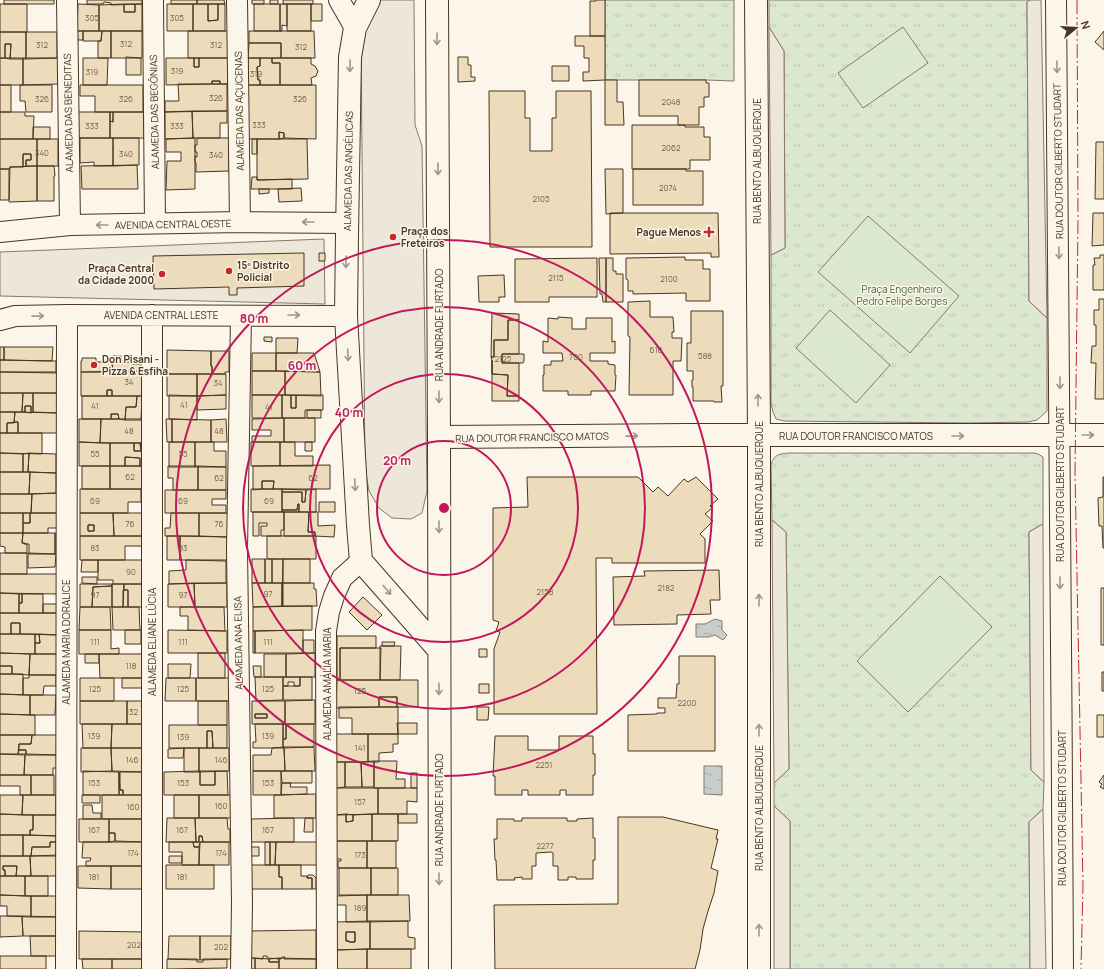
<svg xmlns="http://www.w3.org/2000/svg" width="1104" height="969" viewBox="0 0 1104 969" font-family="Manrope,sans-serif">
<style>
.grass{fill:url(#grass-tufts);stroke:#887966}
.pitch{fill:#dce7d0;stroke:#887966}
.parking{fill:#ede7d9;stroke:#887966}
.water{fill:url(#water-ripples);stroke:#887966}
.building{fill:#ecdcbc;stroke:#4a3520;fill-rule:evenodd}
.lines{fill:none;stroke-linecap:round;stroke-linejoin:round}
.minor-casing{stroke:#4a3520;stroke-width:22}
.tertiary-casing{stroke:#4a3520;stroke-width:24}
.minor{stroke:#fbf6e9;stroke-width:20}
.tertiary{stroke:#fbf6e9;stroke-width:22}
.power{stroke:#c62828;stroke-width:1;stroke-dasharray:14 3 2 3;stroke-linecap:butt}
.oneway{stroke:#a29684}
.ring{fill:none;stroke:#c2185b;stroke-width:2}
.poi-dot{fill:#c62828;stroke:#fbf6e9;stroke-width:1.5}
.labels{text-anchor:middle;stroke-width:3;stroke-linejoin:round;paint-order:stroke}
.number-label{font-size:8px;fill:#725f47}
.street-label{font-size:10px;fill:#4a3520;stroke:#fbf6e9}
.poi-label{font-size:10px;font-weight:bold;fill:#4a3520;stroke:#fbf6e9;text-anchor:start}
.park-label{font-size:10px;fill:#436837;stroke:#fbf6e9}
.centre{fill:#c2185b;stroke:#fbf6e9;stroke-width:2}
.ring-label{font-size:12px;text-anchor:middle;font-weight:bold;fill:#c2185b;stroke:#fbf6e9;stroke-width:3;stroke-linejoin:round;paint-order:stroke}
</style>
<defs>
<pattern id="grass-tufts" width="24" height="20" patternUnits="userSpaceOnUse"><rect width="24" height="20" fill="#dce7d0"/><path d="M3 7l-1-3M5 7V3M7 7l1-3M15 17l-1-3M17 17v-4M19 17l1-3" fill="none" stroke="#bec7b2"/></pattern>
<pattern id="water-ripples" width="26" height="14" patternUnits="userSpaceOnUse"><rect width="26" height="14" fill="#c9cecd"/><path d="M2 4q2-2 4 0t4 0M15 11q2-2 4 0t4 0" fill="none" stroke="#a5a8a6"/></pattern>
</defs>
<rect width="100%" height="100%" fill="#fbf6e9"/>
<path class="grass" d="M605,0H734V81L706,80H605Z
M769,0H1030L1027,2L1029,301L1047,318V411L1037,420L1028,422L968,423L784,421L776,419L773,412L771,403V255L785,248L784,51L769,27Z
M789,453H1034L1038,454L1043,457V524L1029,532L1031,770L1044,782L1043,809L1029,822L1030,969H790V821L774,806V783L789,769L786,532L772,520L771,464C775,454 779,454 789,453Z"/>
<path class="pitch" d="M903,27L928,63L863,108L838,73Z
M868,216L959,296L910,353L818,272Z
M830,310L890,365L856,403L796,348Z
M940,576L992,627L908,712L857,661Z"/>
<path class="parking" d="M375,0H414L415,125L422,146L427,491L422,513L411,519L392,518L379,508L369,491L365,468L361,41Z
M1030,0H1041L1047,318L1029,301L1027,2Z
M769,27L784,51L785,248L771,255Z
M324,239L325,304L0,296V252Z
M772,520L786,532L789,769L774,783Z
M1043,524L1044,782L1031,770L1029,532Z
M774,806L790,821V969H774Z
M1043,809L1046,969H1030L1029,822Z"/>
<path class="water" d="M715,619L722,621V630L727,635L723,640L715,635L709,637H696V624H705Z
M704,766H722V795L704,794Z"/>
<path class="building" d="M4,0H54V4H4Z
M87,0H142V4L111,5V3L104,2L103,4H87Z
M171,0H197V4H171Z
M197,0H224L225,4H197Z
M252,0H264V4H252Z
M270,0H278V4H270Z
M283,0H313V4H283Z
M596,0H605V36H590V1H596Z
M0,4H27V32H0Z
M78,4L99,5V31H77Z
M124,4H135V12H124Z
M124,4V12H135V4H142V31H99V5Z
M167,4H193V31H167Z
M193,4H208V21L218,20V4H225V31H193Z
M208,4H218V20L208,21Z
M254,4H280V31H254Z
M280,4H287V26L282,25V31H280Z
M287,4H311V31H287Z
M311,4H322V21H311Z
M77,31H83V40H78Z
M83,31H102L101,41H83Z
M102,31H111V58H98V41H101Z
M111,31H142V58H111Z
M188,31H229V58H188Z
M249,31H314L315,58H281V43H249Z
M1104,31V50L1095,42Z
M0,32H26V59H10L11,44H5V58H0Z
M26,32H57V58L26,59Z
M575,36H605V80L583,81V72H589V58H584V46H575Z
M249,43H281V58H248Z
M5,44H11L10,59L5,58Z
M126,57L141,58V75H126Z
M458,57H468V65H471V77H475V81L458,82Z
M0,58H23V85H0Z
M23,58H58V84L23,85Z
M83,58H108L107,85H83Z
M166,58H194V67H199V58H229L228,84H220V81H212V84L166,85Z
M194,58H199V67H194Z
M248,58H260V66L257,67L258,80H260V85H248Z
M260,58H272V63H280V85H260V80H258L257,67L260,66Z
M272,58H311V64L315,66L318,71L316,76L311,78L312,85H280V63H272Z
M552,66H569V81H552Z
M605,80H617V102H623L624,125H605Z
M639,80H706V83H709V97H704V107H699V125H678V116H639Z
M212,81H220V84H212Z
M178,84H227V111L165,112V101H179Z
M0,85H11V112H0Z
M20,85H52V112H26L25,101H20Z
M80,85H143V112H95V96H80Z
M247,85H316V139L284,138V133L279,132V139H247Z
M489,91H525V118H530V151H552V118H556V91H591L592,247H490Z
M192,111H227V123H220V138H193Z
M192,111L193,138L165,139V112Z
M0,112H25V116H34L33,139H0Z
M78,112H110V138H78Z
M110,112H113V122L110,121Z
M113,112H144V138H110V121L113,122Z
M632,125H685V127H704V137H710V160H690V169H632Z
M33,127H50V139H33Z
M279,132L284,133V138L279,139Z
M80,138H113V166H94V162L80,163Z
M113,138H139V165L113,166Z
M195,138V189L166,190L167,161H181V152H166V139Z
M197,138H229V171L196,172V163H195V156L197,157V152H195V145H197Z
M0,139H37V166H26V160H31V154H23V167H10L9,169H0Z
M37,139H58V166H37Z
M252,139H257V154H252Z
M257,139H307L308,179L257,180Z
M1096,142H1104V199H1095Z
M23,154H31V160H26V166L23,167Z
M137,165L138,189H82L81,166Z
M37,166V201L9,202L10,167Z
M37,166H54L55,176H54V201H37Z
M0,169H9V200H0Z
M605,169H623V213L606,214Z
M633,169H686V171H703V205H633Z
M252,177H257V180L292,179V189H251Z
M301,188L302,201L279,202L278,189Z
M259,189H269V193L259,194Z
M610,213H718L719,257H711V253L610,254Z
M1093,213H1104V245L1092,246Z
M304,253V286L237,288V295H229V287L154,289L153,256Z
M319,253H325V261H319Z
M1100,255H1104V290H1093V265H1095L1094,258H1100Z
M685,257V260H703V269H710V301H686V293L633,294V291H628V280L626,279V258Z
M597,258V297H549V302H515V259Z
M599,258H606V302H603L602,294H600Z
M606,258H613V271H616V274H623V302H606Z
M504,275L505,297H499V302H479L478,276Z
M1099,299H1104V399H1095L1096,363H1091L1092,346H1096V325H1094V310H1099Z
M650,301V317H673L674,332H672V338H682L681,361H673V395H629L630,337L628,336V302Z
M691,311H723V386H721L722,402H714V401H693V387H692V380H693V371H687V343H691Z
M492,313L519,314V320H508V340H494V357H491Z
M558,317L572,318V329H586V318H612V342L615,341V353H590V361H608V364L615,365V375H616L615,391H591V395H568V391H543V375H544V365H551V361H563L562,353H543V341L548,342V318L558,319Z
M508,320H519V354H502V363H519V396H507L508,375L492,374V360L491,357H494V340H508Z
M264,337H272V342L264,341Z
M276,338H298L297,353H276Z
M0,347H4V360H0Z
M4,347H53L52,361L4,360Z
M167,350L211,351V366H212V374H167Z
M211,351H229V372H225V374H212V366H211Z
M252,353H276V371H252Z
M276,353H314L320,372L276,371Z
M502,354H524V361L523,363H502Z
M113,356H121L122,362H132V364H140L141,371L112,372Z
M82,358H96V362H112V372H81V361H82Z
M0,360L56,361V372H0Z
M492,360V374L508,375L507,396H519V401H492Z
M142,371V396H112V390H107V396H81V372Z
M252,371H285V395H252Z
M285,371L320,372L321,396L285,395Z
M0,372L60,373V393H0Z
M167,374H197V396H167Z
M197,374H226V395L197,396Z
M107,390H112V396H107Z
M0,393H23L22,412H0Z
M23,393H33V412L31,413V406H25V412H22Z
M33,393H59L58,413L33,412Z
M169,395L197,396V420L169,419Z
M226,395V409L197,410V396Z
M252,395H282V418H252Z
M282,395H291V408H296V395H323V410H305V418H282Z
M291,395H296V408H291Z
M82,396H137L136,407H126L125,420L119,419L118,414H111V419H82Z
M137,396H142L141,420H125L126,407H136Z
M25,406H31V413L25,412Z
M307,410H321V418H307Z
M0,412H15L14,423H7V433H0Z
M15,412L58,413L57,433H18V422H14Z
M111,414H118L119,419H111Z
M284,418V442H252V436H271V430H252V419Z
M284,418H315V442H284Z
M79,419H101L100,443L79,442Z
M101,419H144V443H100Z
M166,419H172V442H167Z
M172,419L211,420V442H172Z
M226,419L227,442H211V420Z
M18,422V433H7V423Z
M0,433H42V454L0,453Z
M79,442L110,443V466H79Z
M169,442H195V467H169Z
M195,442H214V451H226V467H195Z
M251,442H280V466H251Z
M280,442H295V456H313V466H280Z
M305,442H312V451H305Z
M110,443H134V451H141L140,443H144V466H140V458L125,457V466H110Z
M134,443H140L141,451H134Z
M0,453L23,454V472H0Z
M29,453L56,454V473L28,472Z
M29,453L28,472H23V454Z
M125,457L140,458V466H125Z
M330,465V489H273L274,481H262V489L253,490V466Z
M82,466H110V489H82Z
M110,466H144L145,489H110Z
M168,466H198V490H173V478H168Z
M198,466L226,467V490H198Z
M0,472H30L29,494H0Z
M30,472L56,473V493L29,494Z
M527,477H638L653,492L658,487L668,496L684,479L688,482L696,477L718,499L710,506L712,508L705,514L713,521L700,534L705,539V563H612V558H596L597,714H494V649L500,632L496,631L499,622L493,620V508L528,507Z
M1103,477H1104V548H1103L1102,526H1099L1098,498L1103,497Z
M262,481H274L273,489H262Z
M80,489H141V502H128V513H80Z
M251,489H282V512H251Z
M282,489L306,490L305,502H302V492H282Z
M316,489V512H299V504H298L297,510H282V492H302V502H305L306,490Z
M165,490H226V499H212V505H226V513H165Z
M59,493V513H31L32,494Z
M0,494H32L31,513H0Z
M319,502H335V512H319Z
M298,504H299V512H282V510H297Z
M253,512H284V530H281V536H261V526H267V523H259V536H253Z
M284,512H309L308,532H315V536H284Z
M309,512H318V526L335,525L334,537L315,536V532H308Z
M0,513H23V533H0Z
M23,513H30V523H23Z
M30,513H57V528H48V533H23V523H30Z
M80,513H113L114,536H80ZM88,525H94V531H88Z
M113,513H145V536H114Z
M171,513H199V536H165V528H170Z
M199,513H229L228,537L199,536Z
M88,525H94V531H88Z
M0,533H23L22,543L27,544V553H5V547L0,546Z
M23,533H55V554H29V544H24L25,543H22Z
M55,533L59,534L58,554H55Z
M80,536H143V546H125V560H80Z
M167,536H180V560H167Z
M180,536L228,537L227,560H180Z
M267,536H316V559H267Z
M0,553H27V574H0Z
M28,553L56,554L55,567L28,568Z
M252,559H265V583H252Z
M265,559H272V583H265Z
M272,559H283L282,606V583H272Z
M283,559H310V583H283Z
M82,560H98V572H81Z
M98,560H144V584H113V580H98Z
M186,560L226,561V583L169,584V571L186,570Z
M719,570L720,600H710L711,614L677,615V624L614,625L613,577L645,576L644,571Z
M0,574H59L58,594L0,593Z
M82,577H97V584L82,583Z
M194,583L195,607H168V584Z
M194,583H227V607H195Z
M252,583H282V606L253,607Z
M283,583H314V589H316L317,606H283Z
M80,584H112V586L93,587L92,607H80Z
M112,584H124L123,607H112Z
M124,584H144V607H128V590H124Z
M112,586V607H92L93,587Z
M1101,588H1104V645H1101Z
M123,590H128V607H123Z
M0,593L19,594V613H0Z
M19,594H22V603H19Z
M22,594H43V613H19V603H22Z
M363,597L382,615L367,630L349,612Z
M43,604H58V613H43Z
M312,606V630L253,631V607Z
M80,607H110L111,630H79Z
M112,607H139L140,630H113Z
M180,607H224L225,631L188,630V616H180Z
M0,613H58V635L20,634V623H11V634H0Z
M11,623H20V634H11Z
M79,630H111V649L119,648V654H79Z
M125,630H141V644H125Z
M168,630L227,631V653H168Z
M303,630V653H255V631Z
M253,631H255V653H253Z
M0,634H35V654L0,653Z
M35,634H39L40,643H35Z
M39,634L58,635V654H35V643H40Z
M337,636H376V648H340V680H337Z
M303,640H314V653H303Z
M382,642H395L394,646H382Z
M380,646H401L400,680H380Z
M340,648H381L380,680H340Z
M479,649H487V657H479Z
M0,653L30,654L29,675L12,674V666H0Z
M198,653H225V678H198Z
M315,653V677H286V654Z
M30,654H59V675H29Z
M85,654H99V663H85Z
M99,654H142V678H100Z
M264,654H286V677H264Z
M679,656H715V751H628V715L657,714V713H665V708H658V698H676L677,684H679Z
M168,664H191L190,678H168Z
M0,666H12V674H0Z
M253,666H261V677H254Z
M1102,672H1104V691H1102Z
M0,674H23V695L0,694Z
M29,675H56V686H44L43,695H23V678H29Z
M255,677H283V700L256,701Z
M283,677H300V686H294V682H288V686H283Z
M300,677H312V700H283V686H300Z
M80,678H114V701H80Z
M122,678H144V688H122Z
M166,678H196V701H165Z
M196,678H229V701H196Z
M337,680H418V707H397V697H379V707L336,708Z
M479,684H489V693H479Z
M0,694L30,695V715L0,714Z
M30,695H56L55,715H30Z
M379,697H397V707H379Z
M315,700V724H285V701Z
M80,701H127V724H80Z
M127,701H142V724H127Z
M198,701H227V725H198Z
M252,701H285V724H252ZM255,714H267V718H255Z
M339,707H398V734H352V718H339Z
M477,707H489L488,720H477Z
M0,714L35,715V735H0Z
M255,714H267V718H255Z
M1097,715H1104V737H1097Z
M397,723H417V734H398Z
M82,724H112L111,748H83Z
M112,724H143V748H111Z
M255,724H283V748H253V742H256Z
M283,724H286V739H283Z
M286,724H314V747L283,748V739H286Z
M169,725H227V748H213L212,731H207V748H169Z
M207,731H212L213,748H207Z
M336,734H368V762H336Z
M368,734H398V744H393V752L379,753V762H368Z
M0,735H32L31,744H19L18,754H0Z
M32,735H58L57,755L26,754V750H19V744H31Z
M495,736H528V750H559V736H593V754H595V775H593V795H566V790H560V795H528V790H522V795H495V776H493Z
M284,747L285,771H253V755H271L272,748Z
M284,747H314L315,771H285Z
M81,748H111L112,771L81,772Z
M111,748H143L144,772L112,771Z
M184,748L183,758H168V749Z
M184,748H199V772H184Z
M199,748H229V771L199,772Z
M19,750H26V754H18Z
M0,754L25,755L24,775H0Z
M25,755H57V768H53V775H24Z
M374,761V787H362L361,762Z
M374,761H397L396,779H405V788H374Z
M336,762H345V787L336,788Z
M345,762H361L362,787H345Z
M83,771L119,772V795H83Z
M200,771V785H215V771H227L228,795H164V772Z
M200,771H215V785H200Z
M253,771H281V795H253Z
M281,771H312V783H282Z
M119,772L120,790H123V795H119Z
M120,772H145L144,795H123V790H120Z
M411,773H417V788H411Z
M0,775H31V795H20V786H0Z
M31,775H54V795H31Z
M1104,775V789L1100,787L1102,784L1099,782Z
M282,783H291L290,787H307V794L281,795Z
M336,788H378V814L336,815Z
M378,788H417V802L407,801V814H378Z
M316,794V818H274V795Z
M0,795H23L22,815L0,814Z
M23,795H56V815H22Z
M82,795H100V803H82Z
M102,795H145V819H102Z
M174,795H199V818H174Z
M199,795H231V818H199Z
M83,805H92L93,813H101V819H83Z
M0,814L33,815V830H30V835H0Z
M346,814V822L353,821V815L372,814V841H335V815Z
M346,814L353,815V821L346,822Z
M372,814H398V841H372Z
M398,814H417V823H398Z
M33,815H60V836L30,835V830H33Z
M618,817H663L718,830L716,839H718L711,868L718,871L714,893L708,911L703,929L700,950L695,969H495L494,905L618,904Z
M167,818H195L196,842H166Z
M195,818H227L228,829H230V842H203L202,836H199V842H196Z
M294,818V842H251V819Z
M305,818H313V832H304Z
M522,818H567V821H577V819L593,818V838H595V860H593V879H576V877H568V880H558V866H553V853L551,852L536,853V866H532V879H522V877L514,878L515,880H497L496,860H495L494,839H497V819H514V821H522Z
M79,819H109V842H79Z
M109,819H144V842L115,841V833H109Z
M109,833H115V841L109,842Z
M0,835H23V856H0Z
M23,835L56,836V842H50V847H32L31,856H23Z
M199,836H202L203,842H200L199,847H194L193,842H199Z
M336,841H367V868H338V861H341V859H336Z
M367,841H396V868H367Z
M50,842H56V856H31L32,847H50Z
M83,842H144L143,866H86V861H90L91,858H82Z
M169,842H193L194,847H199V865H182V852H169Z
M200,842H229V865H199Z
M265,842H270V865H265Z
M270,842H276L275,865H270Z
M276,842H317V865H275Z
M251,847H259V856H251Z
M59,855V876H31L30,856Z
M0,856H30L31,876H16L17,866H3V870H5V876H0Z
M169,856H182V863H169Z
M166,865H214V889H166Z
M251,865H279V877H282V889H251Z
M279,865H301V876H307V878H312V889H282V877H279Z
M3,866H17L16,876H5V870H3Z
M78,866H111V889L78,888Z
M111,866H143V889H111Z
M339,868H371V895H339Z
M371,868H398V895H371Z
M308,875H313L316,878V889H312V878H307Z
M0,876H25V896L0,895Z
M25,876H48V896H25Z
M0,895L31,896V917L7,916V906H0Z
M367,895H409L410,921L367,922Z
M367,895V922H346V905H336V896Z
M31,896H60V917H31Z
M0,916H22L23,936L0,937Z
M22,916L62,917L59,936H23Z
M370,921V949L336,950V922ZM346,932H355V942H349V941H346Z
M370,921H408V937L415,938V949H370Z
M316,930V959H284L285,957H282L281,959L267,958V956H263V959L250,958V931Z
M79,931L146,932L142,959H79Z
M346,932H355V942H349V941H346Z
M30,936H59L57,956H31Z
M169,936H200V960L168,959Z
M200,936H231V959L200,960Z
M367,949H411V969H367Z
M367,949V969H335L336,950Z
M0,956H46V969H0Z
M251,958H255V969H251Z
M255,958L269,959V962H279V969H255Z
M279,958V962H269V959Z
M279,958L316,959V969H279Z
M82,959H112V969H83Z
M112,959H142V969H112Z
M167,959H197V962H203V959H227V968L167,969Z"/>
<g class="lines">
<g class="minor-casing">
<path id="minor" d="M67,0L70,225
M153,0L155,223
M237,0L240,222
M339,0L355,28
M1056,0C1060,323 1061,646 1063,969
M0,232L70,225L240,222L347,223
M0,320L15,316L67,315L346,316
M66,969L67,315
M152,969V315
M241,969L242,903L237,550L241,316
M327,969L326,631L329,612L334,596L342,578L361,561"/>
</g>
<g class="tertiary-casing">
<path id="tertiary" d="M369,0L355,28L350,57L347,234L346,316L358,525L361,561L439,650
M437,0L439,437L440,969
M756,0L759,436V969
M439,437L688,435H1104"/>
</g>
<use href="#minor" class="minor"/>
<use href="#tertiary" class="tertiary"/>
<path class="power" d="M1077,0L1078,221L1075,473L1083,884L1081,969"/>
</g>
<defs><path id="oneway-shaft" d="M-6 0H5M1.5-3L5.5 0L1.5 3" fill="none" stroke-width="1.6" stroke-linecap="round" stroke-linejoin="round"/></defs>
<g class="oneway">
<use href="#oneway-shaft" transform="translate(437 39) rotate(90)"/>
<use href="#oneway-shaft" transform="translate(350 66) rotate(91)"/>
<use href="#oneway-shaft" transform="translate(1057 67) rotate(89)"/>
<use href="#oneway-shaft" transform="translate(438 169) rotate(90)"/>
<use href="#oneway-shaft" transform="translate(308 222) rotate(-180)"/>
<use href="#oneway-shaft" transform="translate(102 225) rotate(180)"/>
<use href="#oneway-shaft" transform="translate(1059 253) rotate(89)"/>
<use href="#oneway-shaft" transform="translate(346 262) rotate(91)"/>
<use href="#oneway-shaft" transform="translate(294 315)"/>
<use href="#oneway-shaft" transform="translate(38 316) rotate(-1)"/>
<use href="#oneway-shaft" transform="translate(348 355) rotate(87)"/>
<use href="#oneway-shaft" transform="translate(1060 383) rotate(90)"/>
<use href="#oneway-shaft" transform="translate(439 397) rotate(90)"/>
<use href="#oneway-shaft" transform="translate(758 400) rotate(-90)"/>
<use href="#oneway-shaft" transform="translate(1088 435)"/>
<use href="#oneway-shaft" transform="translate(632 436) rotate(-1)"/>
<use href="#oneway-shaft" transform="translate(958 436)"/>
<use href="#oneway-shaft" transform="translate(355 485) rotate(87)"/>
<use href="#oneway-shaft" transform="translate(439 527) rotate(90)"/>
<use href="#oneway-shaft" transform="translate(1060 583) rotate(90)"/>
<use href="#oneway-shaft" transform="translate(387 590) rotate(49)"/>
<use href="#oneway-shaft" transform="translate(759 600) rotate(-90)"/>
<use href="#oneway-shaft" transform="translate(439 689) rotate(90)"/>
<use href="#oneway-shaft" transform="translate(759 730) rotate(-90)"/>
<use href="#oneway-shaft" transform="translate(439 879) rotate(90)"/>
<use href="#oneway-shaft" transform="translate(759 930) rotate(-90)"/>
</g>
<g class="ring">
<circle cx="444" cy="508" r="67"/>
<circle cx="444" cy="508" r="134"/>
<circle cx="444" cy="508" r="201"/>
<circle cx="444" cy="508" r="268"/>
</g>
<g class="poi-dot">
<path d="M707 226h4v4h4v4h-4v4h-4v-4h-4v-4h4z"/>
<circle cx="393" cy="237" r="4"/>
<circle cx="229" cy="271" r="4"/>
<circle cx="162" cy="274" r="4"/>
<circle cx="94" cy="365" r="4"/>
</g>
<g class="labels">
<g class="number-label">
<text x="92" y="21">305</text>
<text x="177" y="21">305</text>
<text x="126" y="47">312</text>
<text x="42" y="48">312</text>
<text x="216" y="48">312</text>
<text x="301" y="50">312</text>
<text x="177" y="74">319</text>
<text x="92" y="75">319</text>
<text x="256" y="77">319</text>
<text x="216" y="101">326</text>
<text x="42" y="102">326</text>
<text x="126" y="102">326</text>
<text x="300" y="102">326</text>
<text x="671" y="105">2048</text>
<text x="259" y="128">333</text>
<text x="92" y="129">333</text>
<text x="177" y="129">333</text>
<text x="671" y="151">2062</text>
<text x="42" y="156">340</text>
<text x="126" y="157">340</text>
<text x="216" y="158">340</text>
<text x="668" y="191">2074</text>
<text x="541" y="202">2105</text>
<text x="556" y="281">2115</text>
<text x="669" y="282">2100</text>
<text x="656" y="353">610</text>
<text x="705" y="359">588</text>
<text x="576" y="360">700</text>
<text x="503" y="362">2125</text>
<text x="129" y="385">34</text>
<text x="218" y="386">34</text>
<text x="184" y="408">41</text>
<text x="95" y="409">41</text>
<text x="269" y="410">41</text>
<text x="129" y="434">48</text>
<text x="219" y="434">48</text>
<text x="95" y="457">55</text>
<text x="183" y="457">55</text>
<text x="130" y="480">62</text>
<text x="219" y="481">62</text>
<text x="313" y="481">62</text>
<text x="95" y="504">69</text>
<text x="183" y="504">69</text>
<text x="269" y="504">69</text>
<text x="130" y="527">76</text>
<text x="219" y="527">76</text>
<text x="95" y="551">83</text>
<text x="183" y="551">83</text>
<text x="131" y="575">90</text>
<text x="666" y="591">2182</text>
<text x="545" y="595">2158</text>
<text x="268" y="597">97</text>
<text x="95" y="598">97</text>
<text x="183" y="598">97</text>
<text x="95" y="645">111</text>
<text x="183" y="645">111</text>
<text x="268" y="645">111</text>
<text x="131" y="669">118</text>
<text x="95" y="692">125</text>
<text x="183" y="692">125</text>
<text x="268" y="692">125</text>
<text x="360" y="694">125</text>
<text x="687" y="706">2200</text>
<text x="132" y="715">132</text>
<text x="94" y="739">139</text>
<text x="268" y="739">139</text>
<text x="183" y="740">139</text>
<text x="360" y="751">141</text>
<text x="132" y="763">146</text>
<text x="221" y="763">146</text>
<text x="544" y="768">2251</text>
<text x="94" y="786">153</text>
<text x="183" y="786">153</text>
<text x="268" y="786">153</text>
<text x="360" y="805">157</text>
<text x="221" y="809">160</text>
<text x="133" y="810">160</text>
<text x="94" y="833">167</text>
<text x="182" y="833">167</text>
<text x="268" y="833">167</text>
<text x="545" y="849">2277</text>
<text x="133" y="856">174</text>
<text x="221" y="856">174</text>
<text x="360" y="858">173</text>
<text x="94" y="880">181</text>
<text x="182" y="880">181</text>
<text x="360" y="911">189</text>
<text x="134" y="948">202</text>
<text x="221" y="950">202</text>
</g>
<g class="street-label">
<text transform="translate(239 111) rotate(-91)" y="4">ALAMEDA DAS AÇUCENAS</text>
<text transform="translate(154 112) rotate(-91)" y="4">ALAMEDA DAS BEGÔNIAS</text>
<text transform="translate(68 113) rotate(-91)" y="4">ALAMEDA DAS BENEDITAS</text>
<text transform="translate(757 161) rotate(-90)" y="4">RUA BENTO ALBUQUERQUE</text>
<text transform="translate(1058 161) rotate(-91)" y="4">RUA DOUTOR GILBERTO STUDART</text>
<text transform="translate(348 171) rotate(-89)" y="4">ALAMEDA DAS ANGÉLICAS</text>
<text transform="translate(173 224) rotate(-1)" y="4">AVENIDA CENTRAL OESTE</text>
<text x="161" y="319">AVENIDA CENTRAL LESTE</text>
<text transform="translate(439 325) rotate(-90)" y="4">RUA ANDRADE FURTADO</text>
<text x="856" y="440">RUA DOUTOR FRANCISCO MATOS</text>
<text transform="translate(532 437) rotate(-1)" y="4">RUA DOUTOR FRANCISCO MATOS</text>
<text transform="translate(759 484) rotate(-90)" y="4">RUA BENTO ALBUQUERQUE</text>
<text transform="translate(1060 484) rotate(-90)" y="4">RUA DOUTOR GILBERTO STUDART</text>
<text transform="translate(66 642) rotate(-90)" y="4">ALAMEDA MARIA DORALICE</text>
<text transform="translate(152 642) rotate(-90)" y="4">ALAMEDA ELIANE LÚCIA</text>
<text transform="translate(238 643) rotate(-91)" y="4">ALAMEDA ANA ELISA</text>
<text transform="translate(327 684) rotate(-90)" y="4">ALAMEDA AMÁLIA MARIA</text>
<text transform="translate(759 808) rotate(-90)" y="4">RUA BENTO ALBUQUERQUE</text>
<text transform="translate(1062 808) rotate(-90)" y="4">RUA DOUTOR GILBERTO STUDART</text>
<text transform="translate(439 810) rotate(-90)" y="4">RUA ANDRADE FURTADO</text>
</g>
<g class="poi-label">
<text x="401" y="235">Praça dos<tspan x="401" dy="12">Freteiros</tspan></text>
<text x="701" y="236" text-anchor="end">Pague Menos</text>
<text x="237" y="269">15º Distrito<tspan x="237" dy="12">Policial</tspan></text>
<text x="154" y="272" text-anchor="end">Praça Central<tspan x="154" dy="12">da Cidade 2000</tspan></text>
<text x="102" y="363">Don Pisani -<tspan x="102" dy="12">Pizza &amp; Esfiha</tspan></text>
</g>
<g class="park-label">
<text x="902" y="293">Praça Engenheiro<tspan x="902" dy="12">Pedro Felipe Borges</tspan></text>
</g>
</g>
<circle cx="444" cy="508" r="6" class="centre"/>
<g class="ring-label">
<text x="254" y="323">80 m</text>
<text x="302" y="370">60 m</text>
<text x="349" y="417">40 m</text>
<text x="397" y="465">20 m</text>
</g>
<g transform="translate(1076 28) rotate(72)" stroke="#fbf6e9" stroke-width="3" paint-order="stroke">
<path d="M0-3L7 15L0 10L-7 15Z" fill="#4a3520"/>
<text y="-6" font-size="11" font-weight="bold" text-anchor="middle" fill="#4a3520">N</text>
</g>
</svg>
